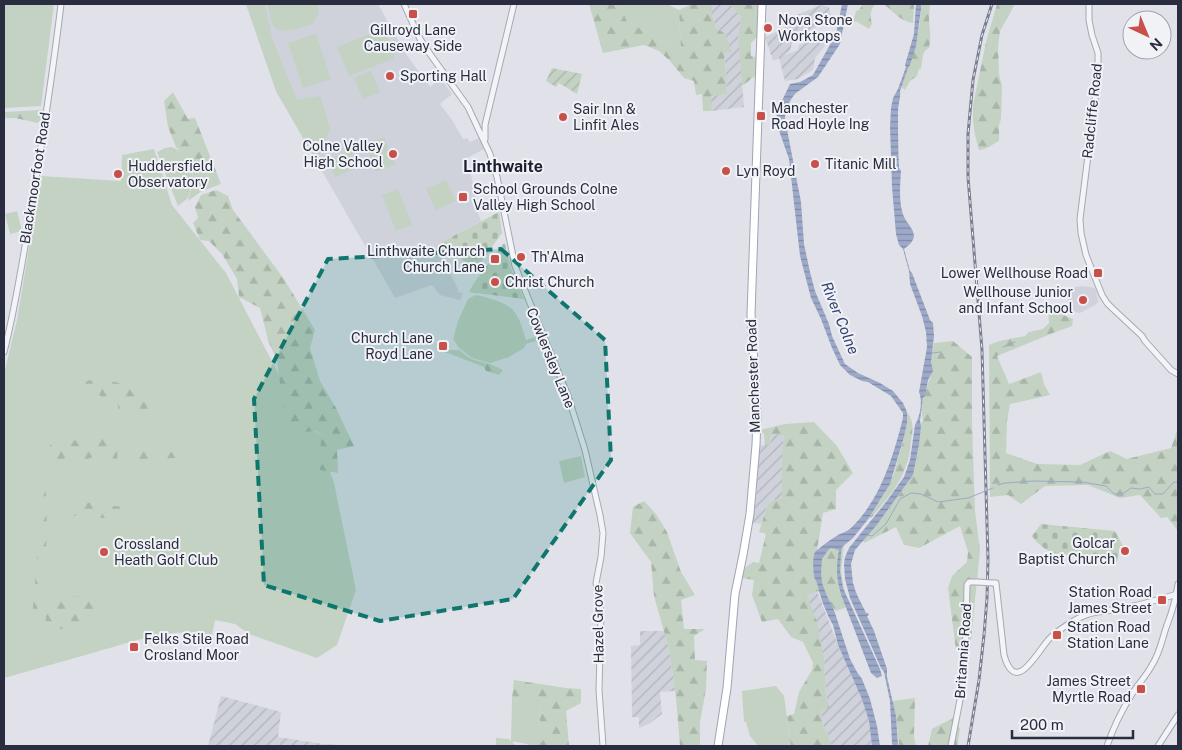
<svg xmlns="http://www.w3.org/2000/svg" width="1182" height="750" viewBox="0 0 1182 750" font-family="'Public Sans',sans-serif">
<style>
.built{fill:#cfd1db}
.industrial{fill:url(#industrial-furrows)}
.green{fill:#c3d2c2}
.forest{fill:url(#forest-firs)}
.cemetery{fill:url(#cemetery-stones)}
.garden{fill:url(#garden-furrows)}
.water{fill:url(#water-rules)}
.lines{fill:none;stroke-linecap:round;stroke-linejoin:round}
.stream{stroke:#9da9c8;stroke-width:1}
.tertiary-casing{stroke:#a6a8b3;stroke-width:7}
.primary-casing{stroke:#a0a4b4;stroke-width:9}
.tertiary{stroke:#f3f4f7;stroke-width:5}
.primary{stroke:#fff;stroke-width:7}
.rail-casing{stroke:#7b7f92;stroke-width:3}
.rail{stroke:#f0f2f6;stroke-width:1;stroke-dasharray:4;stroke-linecap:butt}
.tertiary-bridge-casing{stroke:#a6a8b3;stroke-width:7;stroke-linecap:butt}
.tertiary-bridge{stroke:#f3f4f7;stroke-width:5}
.marked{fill:#0f766e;fill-opacity:0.2;stroke:#0f766e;stroke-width:4;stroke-dasharray:10 6;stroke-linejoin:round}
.poi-dot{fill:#c9504a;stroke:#f0f2f6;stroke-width:2}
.labels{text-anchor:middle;stroke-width:4;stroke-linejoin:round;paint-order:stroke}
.poi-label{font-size:14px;fill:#2a2d40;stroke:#f0f2f6;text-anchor:start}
.street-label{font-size:14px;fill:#2a2d40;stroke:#f0f2f6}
.water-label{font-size:15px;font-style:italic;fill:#354572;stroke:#f0f2f6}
.quarter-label{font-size:16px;font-weight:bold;fill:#1c1f31;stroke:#f0f2f6}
</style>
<defs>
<pattern id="industrial-furrows" width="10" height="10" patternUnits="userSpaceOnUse" patternTransform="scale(1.25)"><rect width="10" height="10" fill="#cfd1db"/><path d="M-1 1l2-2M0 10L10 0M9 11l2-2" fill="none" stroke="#b2b4bd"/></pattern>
<pattern id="forest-firs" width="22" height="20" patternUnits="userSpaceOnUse" patternTransform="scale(1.25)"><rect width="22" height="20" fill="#c3d2c2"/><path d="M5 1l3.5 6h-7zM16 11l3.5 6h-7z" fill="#a8b5a8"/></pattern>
<pattern id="cemetery-stones" width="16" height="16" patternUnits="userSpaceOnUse" patternTransform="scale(1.25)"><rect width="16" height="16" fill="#c3d2c2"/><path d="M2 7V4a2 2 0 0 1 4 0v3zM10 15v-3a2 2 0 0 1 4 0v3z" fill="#a8b5a8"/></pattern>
<pattern id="garden-furrows" width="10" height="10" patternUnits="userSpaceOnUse" patternTransform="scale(1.25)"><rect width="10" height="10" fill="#c3d2c2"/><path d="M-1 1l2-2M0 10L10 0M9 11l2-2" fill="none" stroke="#a8b5a8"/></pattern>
<pattern id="water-rules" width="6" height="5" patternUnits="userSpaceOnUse" patternTransform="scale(1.25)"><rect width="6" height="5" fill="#9da9c8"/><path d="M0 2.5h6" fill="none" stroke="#808aa4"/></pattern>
</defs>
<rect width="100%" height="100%" fill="#e1e2e9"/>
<path class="built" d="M246,4H378L406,54L430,87L441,79L452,94L440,104L452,120L463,139L467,138L470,142L479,138L484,149L465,159L471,175L477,202L474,203L481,221L436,245L458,289V292L463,293L460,300L440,295L432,285L395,298L276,91Z
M1083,286L1095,288L1096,290L1098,302L1095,305L1080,313L1067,310L1069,288Z"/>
<path class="industrial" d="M712,4H730L741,17L738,36L744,107L712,111L710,96L727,94L724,53L731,52L724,33L716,28L712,15Z
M821,5L829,7L832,19L793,39L790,51L782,56L798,50L799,45L831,34L832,37L815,58L813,70L798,79L785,81L779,58L773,61L765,37L790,25L794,16Z
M771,434H784L782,452V498L772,501L767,506L761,524L752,523L756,499L759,446L770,444Z
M817,591L838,645L863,699L869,721L872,746H832L821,718L822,711L828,707L826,695L824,659L807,595Z
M640,631H664L669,649L675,691L660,692L662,714L649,724L639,728V717H632L631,646L640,645Z
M221,696L281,712L278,737L323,744L345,745V746H208Z"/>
<path class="green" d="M4,4H54L41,106L4,108Z
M246,4H265L272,38L297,100L320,96L330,129L317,162L276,91Z
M267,4H318C320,12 317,18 312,24C303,27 282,35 274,27C271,22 269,9 267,4Z
M619,4H667L679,10L681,52L627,21Z
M384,29L395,58L349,76L337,47Z
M316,34L331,79L303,88L288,43Z
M371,71L380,92L363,99L354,78Z
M384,137L395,164L376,172L366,144Z
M172,147L182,152L191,163L193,180L188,198L178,206L157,152L165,148Z
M154,149L172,205L226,273L278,373L297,421L321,435L323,452L334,483L356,590L337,645L317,658L249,634L235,624L215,620L212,635C175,626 132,642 96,652C65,661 35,669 4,678V374L17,320L41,176L121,181L122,155Z
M351,150L358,167L335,177L328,159Z
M446,180L456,201L436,210L426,189Z
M398,189L412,225L396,231L382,195Z
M17,211L22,231L10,234L5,214Z
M476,295C486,297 506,302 513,310C520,318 523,330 526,340L538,336L539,340L526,344L524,348L509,357L490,363L472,358L459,348L453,339L458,321L468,299Z
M581,456L585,477L564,483L559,461Z
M776,686L784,696L791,746H758L750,736L746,722H744L742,691Z
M512,699L539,702L540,733L546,735L541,743L537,746C528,746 520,741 512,742L516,746H496V738L509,739L511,741Z"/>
<path class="forest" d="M589,4H619L627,21L681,52L679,10L692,4H712V15L716,28L724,33L732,52L724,53L727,94L711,96L712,111H703L702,94L696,95L694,81L684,78L670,61L659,51L644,45L603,53Z
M730,4H758L757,37L751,43V56L756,57L755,76L742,86L738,36L741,17Z
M863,4H875C870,11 870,15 872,24L869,29L856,21L853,24L856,11L859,10Z
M884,4H914L913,23C902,22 892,11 884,4Z
M921,4H930C930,8 929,13 929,17C929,29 932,34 929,48C921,51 923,61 921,69H919L917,76L910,81L905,90L901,87C911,59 921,34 921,4Z
M997,4H1015L1000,31L998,47L999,74L1002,87L1001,118L1000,123L999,124V141C991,145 988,149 979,150L975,135L973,121V105L986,42Z
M173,92L188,119L195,118L221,184L202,191L188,201L193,181L192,163L176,147L168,127L164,101Z
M41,110L43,113L41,119L38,123L15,118H4V112Z
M216,190L228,196L233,210L284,279L315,330L310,348L320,381L336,408L354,446L337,450L338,473L320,470L321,435L316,431L303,432L288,420L282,400L277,361L268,340L260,308L239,297L237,279L222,254L209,241L200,240L193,223L198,218L195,207L201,195Z
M1048,309L1073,319L1072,326L1053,333L997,356L1009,384L1041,372L1044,384L1050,395L1010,404L1007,421L1006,453L1037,464L1080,465L1110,451L1127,459L1171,448L1177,431L1178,434V531L1167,517L1161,518L1140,495L1120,498L1088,485L1045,486L1021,504L1008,495L990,497L989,345L999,341L1025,336L1029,332L1043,329L1049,323Z
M953,341L972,357V421L975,511L980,550L970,650H956L948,588L952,576L967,562L968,552L960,526L919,548L904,545L896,527L864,543L863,540L876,526L913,475L918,452L921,423L923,421C919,406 926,389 931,375C933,371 931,367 931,363C931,356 933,349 934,343Z
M446,350H459L471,359L490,364L503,370L499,375L486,371L484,367L445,352Z
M96,379C100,380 103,379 107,380C114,381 123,384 129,389C133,392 135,397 139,400C143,402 151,403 153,408C156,417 124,417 119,409C118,408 118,404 117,402L115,400L103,398L95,391L87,390L85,388V384L87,381Z
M907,412C914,421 913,430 911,441C910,451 909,460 905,468C899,487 884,502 872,517L869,518L883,496L894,474L904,437L907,423Z
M814,422L837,446L853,473L836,490V509L823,513L817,550L844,545L841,571L847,607L836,611L818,591L807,595L817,622L824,659L826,695L829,708L822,711L821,718L832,746H791L787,716L794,714L799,692L812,670L813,663L803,642L791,637L778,619L762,622L752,595L754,580L742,578L745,568L753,562L759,563L766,534L759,532L767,506L772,501L782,498V452L784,435L771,434L770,444L765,445L764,434L760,430L785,424Z
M92,438H107L119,443L117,459L95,456L83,461L79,453L63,459H54L48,452L51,443L79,440L84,443Z
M135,445L144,450L187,453L188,466L179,458L140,459L129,458Z
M46,490C46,512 48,535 45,557C43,576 35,603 39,620H32L42,494Z
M70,500L122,507L117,519L67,515Z
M644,501L656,514L667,532L681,572L695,595L681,600L684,629H705L694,636L695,660L707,661L706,689L700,722V746H680L676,697L669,649L654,596L651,562L630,533L633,507Z
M56,593L65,595L69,597L75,596L84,598L102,606L103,612L101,615L92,619L88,625L80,627L52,630C40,622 48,611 53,601C54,598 55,596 56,593Z
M514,680L566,688L581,689V703L566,711L569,746H537L541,743L546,735L540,733L539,703L512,699Z
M915,698L914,737L916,746H899L896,716L892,701Z
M953,718L960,729L957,746H928L932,729Z"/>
<path class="cemetery" d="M499,212L502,233L475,270L452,251L442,257L436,245Z
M503,244H505L511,268L524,299L469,292L474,283Z
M1041,524L1115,531L1123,546H1120L1117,562L1053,553C1045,549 1037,544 1032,536Z"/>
<path class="garden" d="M552,68L582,74L577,94L559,83L556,87L546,81Z"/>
<path class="water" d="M842,4H848L840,44L818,77L796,93C790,99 785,110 785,119L801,202L804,244L810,272L815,291L829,324L832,336L845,364L858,373L880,383L893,391L903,403L907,412V423L904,437L890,484L869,518L853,538L842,547L841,552L840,571L843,588L880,669L882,676L877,678L871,673L842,597C836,579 836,567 839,550L831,548L828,550L822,559L821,571L822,583L827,596L834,610L850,659L857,672L862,679L870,699L877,726L880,746H872L869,721L862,699L838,645L833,625L829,618L822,601L817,583L814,577L813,563L814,554L816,551C822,546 828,541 835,537C840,533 845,533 851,528C881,499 893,457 903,418V413L891,396L868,382L862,381L850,375L840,365L832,348L821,319L811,298L800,256L789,159L776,122L777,111L790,84L800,82L813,75L836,34Z
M916,4H921V9L916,46L910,65L908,68L900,91C901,97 898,104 898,111C898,130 898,149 899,168L901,171C900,184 899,198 902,211C905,227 926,233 904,249L910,271L912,273L930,320L933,323L934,336L931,362L933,371L928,380L925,396L923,398L920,421L921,426L919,445L913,475L876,526L855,550L851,564L853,584L854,585C855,593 862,604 866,613H868L869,615L867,616L874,631L887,669V677L896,716L898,745L894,746L892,744L890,701L884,672L881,668L850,598L845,579L844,564L845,557L849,548L886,502L904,477L910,460L915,425C920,416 923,402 919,392L927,347L926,332L922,316L910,284L909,271L903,249L899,245L896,234L892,187L890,127L891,108L893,98L898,89L906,67L905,65L914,34Z"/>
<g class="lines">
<path class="stream" d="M1003,347L1015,342
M932,353L941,352
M998,485L1005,483L1033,481L1082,482L1106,486L1114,494L1124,493L1131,488L1140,489L1149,487L1155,494H1163L1174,482H1178
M867,535L872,536L886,524L900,499L911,493L921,494L938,502L968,498L993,488"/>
<g class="tertiary-casing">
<path id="tertiary" d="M404,4L420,39L430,54L468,107L490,154L497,177L515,266L568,396L585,450L600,515L603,533L601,557L596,583L601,613L599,690L603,746
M1089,4V20L1092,35L1098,53V76L1080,219L1081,233L1086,255L1102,295L1107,303L1112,308L1142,336L1145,341L1171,370L1178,374
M485,139V125L514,4
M4,352C16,305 23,258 31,210C42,142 53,73 61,4
M993,583H996L1004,655C1016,698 1038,649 1051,637C1056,632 1064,627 1070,623C1089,611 1096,613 1117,609C1137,606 1158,600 1177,594
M951,746L960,700L965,667L967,585L969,582H977
M1107,746C1113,728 1122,710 1132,694C1138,684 1147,675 1152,665C1160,653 1162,639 1167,625C1172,612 1176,599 1178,584
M1158,746L1178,715"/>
</g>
<g class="primary-casing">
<path id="primary" d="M718,746L727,688L735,594L743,555L750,514L756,445L757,417L751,314L762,4"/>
</g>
<use href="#tertiary" class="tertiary"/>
<use href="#primary" class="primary"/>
<g class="rail-casing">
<path id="rail" d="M968,746L979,680L984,635L987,598L988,559L982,350L968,177V134L973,80L982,35L992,4"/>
</g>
<use href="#rail" class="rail"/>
<g class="tertiary-bridge-casing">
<path id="tertiary-bridge" d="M977,582L993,583"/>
</g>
<use href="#tertiary-bridge" class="tertiary-bridge"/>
</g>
<path class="marked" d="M501,249L605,340L611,460L513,599L380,621L264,585L254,399L328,259Z"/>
<g class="poi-dot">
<rect x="408" y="9" width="10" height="10" rx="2.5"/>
<circle cx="768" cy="28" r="5"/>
<circle cx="390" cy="76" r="5"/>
<rect x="756" y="111" width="10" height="10" rx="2.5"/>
<circle cx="563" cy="117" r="5"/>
<circle cx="393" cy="154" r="5"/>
<circle cx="815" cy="164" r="5"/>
<circle cx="726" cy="171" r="5"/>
<circle cx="118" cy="174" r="5"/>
<rect x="458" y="192" width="10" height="10" rx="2.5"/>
<circle cx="521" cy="257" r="5"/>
<rect x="490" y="254" width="10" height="10" rx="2.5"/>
<rect x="1093" y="268" width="10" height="10" rx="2.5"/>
<circle cx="495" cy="282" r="5"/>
<circle cx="1083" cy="300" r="5"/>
<rect x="438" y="341" width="10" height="10" rx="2.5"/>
<circle cx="1125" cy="551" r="5"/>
<circle cx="104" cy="552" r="5"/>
<rect x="1157" y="595" width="10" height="10" rx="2.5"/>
<rect x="1052" y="630" width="10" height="10" rx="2.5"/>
<rect x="129" y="642" width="10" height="10" rx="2.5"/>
<rect x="1136" y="684" width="10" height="10" rx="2.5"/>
</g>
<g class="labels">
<g class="poi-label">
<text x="778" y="25">Nova Stone<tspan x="778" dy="16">Worktops</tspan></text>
<text x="413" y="35" text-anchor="middle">Gillroyd Lane<tspan x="413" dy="16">Causeway Side</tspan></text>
<text x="400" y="81">Sporting Hall</text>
<text x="771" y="113">Manchester<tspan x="771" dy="16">Road Hoyle Ing</tspan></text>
<text x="573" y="114">Sair Inn &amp;<tspan x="573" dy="16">Linfit Ales</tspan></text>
<text x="383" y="151" text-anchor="end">Colne Valley<tspan x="383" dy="16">High School</tspan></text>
<text x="825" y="169">Titanic Mill</text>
<text x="128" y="171">Huddersfield<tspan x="128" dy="16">Observatory</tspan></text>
<text x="736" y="176">Lyn Royd</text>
<text x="473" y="194">School Grounds Colne<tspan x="473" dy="16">Valley High School</tspan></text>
<text x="485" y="256" text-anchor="end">Linthwaite Church<tspan x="485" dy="16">Church Lane</tspan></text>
<text x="531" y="262">Th'Alma</text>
<text x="1088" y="278" text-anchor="end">Lower Wellhouse Road</text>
<text x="505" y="287">Christ Church</text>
<text x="1073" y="297" text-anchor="end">Wellhouse Junior<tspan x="1073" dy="16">and Infant School</tspan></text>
<text x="433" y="343" text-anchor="end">Church Lane<tspan x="433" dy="16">Royd Lane</tspan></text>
<text x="1115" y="548" text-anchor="end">Golcar<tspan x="1115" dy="16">Baptist Church</tspan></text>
<text x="114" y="549">Crossland<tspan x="114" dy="16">Heath Golf Club</tspan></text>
<text x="1152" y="597" text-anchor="end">Station Road<tspan x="1152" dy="16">James Street</tspan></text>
<text x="1067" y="632">Station Road<tspan x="1067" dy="16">Station Lane</tspan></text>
<text x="144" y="644">Felks Stile Road<tspan x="144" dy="16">Crosland Moor</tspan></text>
<text x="1131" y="686" text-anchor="end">James Street<tspan x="1131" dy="16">Myrtle Road</tspan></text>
</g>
<g class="street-label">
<text transform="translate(1092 111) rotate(-84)" y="5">Radcliffe Road</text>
<text transform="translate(35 178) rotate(-81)" y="5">Blackmoorfoot Road</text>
<text transform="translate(551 358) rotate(68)" y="5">Cowlersley Lane</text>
<text transform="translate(753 376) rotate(-92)" y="5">Manchester Road</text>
<text transform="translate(598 624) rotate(-91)" y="5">Hazel Grove</text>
<text transform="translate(963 651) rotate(-86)" y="5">Britannia Road</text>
</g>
<g class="water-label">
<text transform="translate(840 318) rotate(68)" y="5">River Colne</text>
</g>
<g class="quarter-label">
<text x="503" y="172">Linthwaite</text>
</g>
</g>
<rect width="1182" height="750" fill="none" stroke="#2a2d40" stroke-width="10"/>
<g transform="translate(1147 35) rotate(136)"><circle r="24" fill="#f0f2f6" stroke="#a1a3ad"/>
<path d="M0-4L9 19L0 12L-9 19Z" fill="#c9504a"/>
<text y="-8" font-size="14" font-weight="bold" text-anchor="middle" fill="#2a2d40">N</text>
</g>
<path d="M1012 730v8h121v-8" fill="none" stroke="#2a2d40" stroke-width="2.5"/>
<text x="1020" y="730" font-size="15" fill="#2a2d40" stroke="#f0f2f6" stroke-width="4" paint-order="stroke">200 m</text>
</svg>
